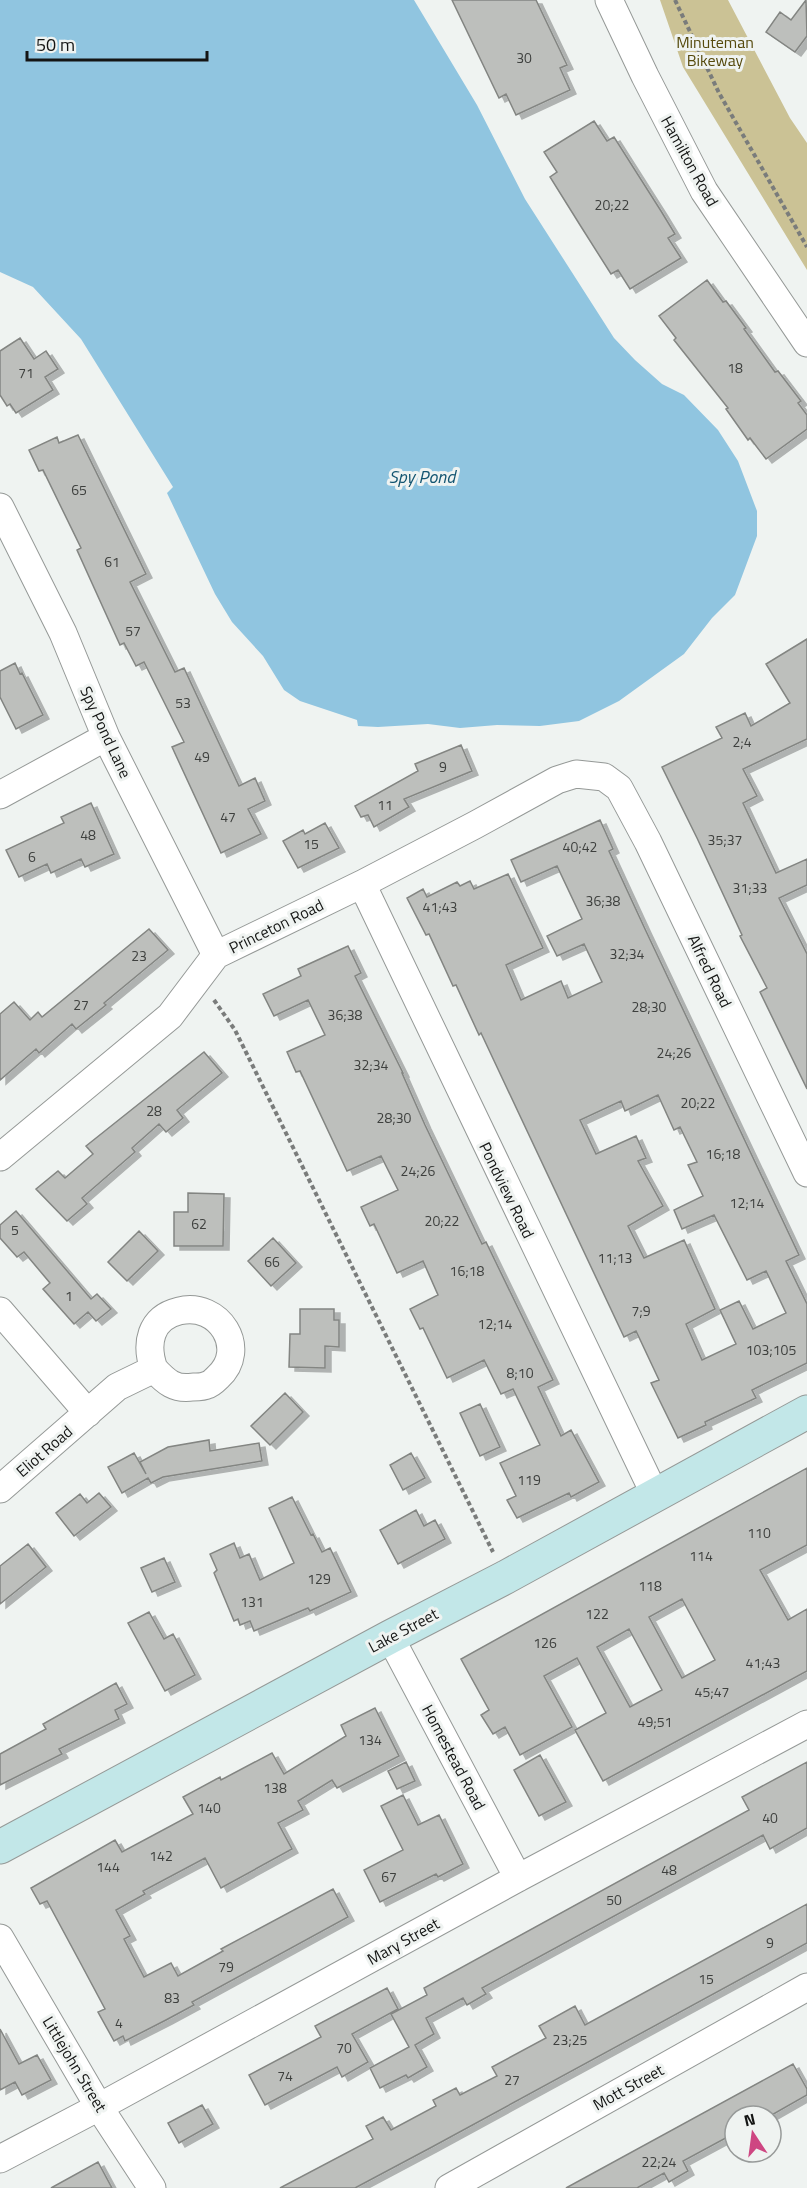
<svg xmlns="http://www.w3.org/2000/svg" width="807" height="2188" viewBox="0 0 807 2188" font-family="'Titillium Web',sans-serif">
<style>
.green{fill:#cbc295}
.water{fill:#90c5e0}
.building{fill:#bdbfbc;stroke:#838582;stroke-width:1.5;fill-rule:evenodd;filter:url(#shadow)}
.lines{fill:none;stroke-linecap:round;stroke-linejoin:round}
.street-casing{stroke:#959997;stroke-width:29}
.secondary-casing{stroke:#959997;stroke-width:35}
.path{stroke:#7a7c7b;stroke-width:4;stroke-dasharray:4.5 3;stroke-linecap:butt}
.street{stroke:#fff;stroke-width:27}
.secondary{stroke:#c2e7e8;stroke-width:33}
.labels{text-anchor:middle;stroke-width:6;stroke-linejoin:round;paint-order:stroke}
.number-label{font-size:14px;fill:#3e403e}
.park-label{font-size:16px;fill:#564a0d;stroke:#eff3f1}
.street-label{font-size:16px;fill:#141514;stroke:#eff3f1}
.water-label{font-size:18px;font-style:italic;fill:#135571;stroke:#eff3f1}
</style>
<defs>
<filter id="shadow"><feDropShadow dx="6" dy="4" stdDeviation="0" flood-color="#0004"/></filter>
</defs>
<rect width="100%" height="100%" fill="#eff3f1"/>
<path class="green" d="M660,0H728L790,118L807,143V270L683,67Z"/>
<path class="water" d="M0,0H414L477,105L525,199L614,338L635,360L662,384L684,395L718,430L738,461L757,511V536L735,595L712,618L684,654L619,701L579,721L540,726L497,725L460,728L428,724L378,727L358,726L357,720L300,701L284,690L263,656L232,622L215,594L167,493L173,487L81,339L33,287L0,272Z"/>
<path class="building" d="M452,0H536L567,65L560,68L570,90L516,115L506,94L499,98Z
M806,0L807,36L795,52L766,32L780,12L791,20Z
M594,121L607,141L614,137L661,211L675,234L668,238L681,258L630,289L618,270L611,274L580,225L550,177L557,172L544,152Z
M707,280L723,302L726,301L746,328L744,329L775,372L778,371L801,401L798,403L807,415V429L766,459L750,438L748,440L726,409L728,408L674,340L676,338L659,316Z
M20,338L34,359L46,351L58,369L45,377L53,390L16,413L10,404L7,406L0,395V351Z
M78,435L146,574L130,582L175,672L184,668L239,786L255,778L265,801L248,809L261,834L221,853L172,747L184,742L144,662L136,666L124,643L120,645L77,550L81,548L43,470L39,471L29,450L57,437L59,443Z
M807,639V739L743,769L757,796L743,803L776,873L807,859V885L779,898L807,954V1089L760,992L767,988L740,936L742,935L697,838L662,767L722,738L716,727L745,713L751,726L790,703L766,664Z
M15,663L20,674L22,673L43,715L16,729L0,697V671Z
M461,745L472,771L404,799L409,807L374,827L368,815L361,817L355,806L418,771L415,764Z
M91,803L114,854L85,867L81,859L51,873L47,864L19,877L6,850L64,823L61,817Z
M600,820L613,849L609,851L645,929L799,1255L786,1261L807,1304V1363L752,1390L756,1398L705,1422L706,1425L678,1438L651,1383L659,1380L636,1331L624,1337L481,1033L479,1035L456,985L453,986L429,934L426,935L407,898L423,889L427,897L457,882L460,886L470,881L474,889L508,874L543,948L506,965L521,1000L561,981L568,998L602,982L584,944L557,956L547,936L582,919L557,866L521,882L511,860ZM658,1095L674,1130L680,1127L697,1162L688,1165L703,1196L674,1210L682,1229L714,1215L747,1280L766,1271L786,1313L753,1329L739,1301L720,1310L736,1344L702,1360L686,1324L715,1309L684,1240L644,1258L628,1226L663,1206L638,1161L646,1158L636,1136L596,1154L580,1120L621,1101L625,1111Z
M325,823L339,848L298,868L283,841L303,830L305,834Z
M149,929L168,950L104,1003L106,1005L76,1029L72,1024L39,1053L36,1049L0,1080V1014L14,1002L30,1020L38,1012L42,1017Z
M348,946L361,973L355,976L403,1073H402L425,1125L482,1244L486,1242L553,1380L538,1387L561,1436L571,1430L599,1482L571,1497L569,1493L517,1518L507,1500L516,1496L500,1463L540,1445L513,1389L501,1394L484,1360L447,1378L423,1328L420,1329L410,1309L438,1295L423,1261L397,1273L374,1224L370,1226L361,1207L398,1190L381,1156L347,1171L300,1071L296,1072L287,1052L325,1035L308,1000L274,1016L263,994L301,976L298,969Z
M204,1052L222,1073L177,1110L183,1118L166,1132L159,1124L132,1148L135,1152L82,1198L87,1204L67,1221L36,1189L58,1171L65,1178L93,1154L86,1146Z
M188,1193L224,1194L223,1246H174V1212H188Z
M16,1211L91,1299L97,1294L111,1309L96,1321L88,1312L74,1324L43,1289L50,1283L24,1252L17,1257L0,1238V1225Z
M139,1231L158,1251L127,1281L108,1262Z
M273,1238L296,1263L271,1286L248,1261Z
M300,1309H334V1320H339V1347L325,1346V1368L289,1367L290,1334H300Z
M285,1393L303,1412L270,1445L251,1426Z
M480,1404L500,1447L480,1456L460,1413Z
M209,1440L210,1451L259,1443L262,1461L163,1477L151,1483L148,1478L122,1493L108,1467L134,1453L146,1474L140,1462L168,1447Z
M411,1453L425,1478L403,1490L390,1465Z
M807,1468V1545L760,1570L788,1620L807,1609V1671L603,1781L575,1730L606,1713L577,1658L544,1676L572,1727L520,1755L505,1727L493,1734L481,1715L489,1710L461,1659ZM682,1599L715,1660L682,1678L649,1617ZM629,1629L662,1690L630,1707L597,1647Z
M99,1493L111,1507L74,1536L56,1513L80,1494L87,1503Z
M292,1497L311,1535L313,1534L322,1552L330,1548L351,1592L310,1611L308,1608L254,1631L250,1621L240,1625L238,1619L234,1621L214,1573L217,1570L210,1554L234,1543L240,1558L249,1554L260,1580L294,1563L269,1508Z
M416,1510L424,1526L435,1520L445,1539L398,1564L380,1530Z
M28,1544L46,1567L0,1604V1566Z
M164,1558L175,1582L152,1592L141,1568Z
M149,1612L164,1639L173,1634L195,1675L165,1691L128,1623Z
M116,1683L127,1704L115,1710L119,1719L59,1749L62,1754L0,1785V1754L46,1729L43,1724Z
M375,1708L399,1756L337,1788L332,1780L298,1801L303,1810L278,1823L292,1849L221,1888L205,1858L143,1891L145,1894L116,1910L130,1936L124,1939L144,1977L171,1963L178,1976L223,1951L221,1949L333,1889L348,1917L192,2002L194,2005L166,2020L125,2041L123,2036L114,2041L98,2012L105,2009L81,1964L47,1901L40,1904L31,1888L115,1840L122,1852L193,1814L183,1797L220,1777L221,1780L272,1753L284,1774L346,1736L341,1725Z
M540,1755L566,1802L539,1816L514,1770Z
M406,1762L415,1781L397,1789L388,1771Z
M807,1762V1828L770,1849L763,1835L482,1988L486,1994L467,2005L463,1998L426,2018L434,2034L415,2045L427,2067L408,2078L406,2075L380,2088L370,2068L409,2047L391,2014L427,1995L424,1988L749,1810L742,1797Z
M403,1795L418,1825L439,1815L463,1864L438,1877L436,1874L380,1902L364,1870L403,1850L381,1806Z
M807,1904V1943L432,2147L355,2188H280L373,2139L366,2126L383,2117L391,2130L436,2106L433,2100L456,2088L460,2095L497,2076L492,2067L546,2038L539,2026L575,2006L585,2025Z
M387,1988L398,2009L352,2034L368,2062L342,2077L337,2067L265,2105L249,2075L321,2037L315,2026Z
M0,2029L19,2064L37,2055L51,2080L22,2095L15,2082L0,2090Z
M793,2064L807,2089V2095L770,2116H735V2133L683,2161L688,2171L669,2182L664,2173L637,2188H566Z
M202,2105L213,2124L179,2143L168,2123Z
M98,2162L112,2188H51Z"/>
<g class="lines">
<g class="street-casing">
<path id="street" d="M609,0L645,76L704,191L807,343
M0,507L63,633L106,737L216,955
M0,795L106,737
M362,884L655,1495
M0,1157L170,1016L216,955L362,884L475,825L557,780L576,774L604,777L619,788L648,842L807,1173
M0,1311L88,1413
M0,1489L117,1387L154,1369C145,1344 150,1318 179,1311C219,1301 249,1349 218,1377C215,1380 211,1384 207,1385C203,1387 198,1387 193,1387C175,1390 166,1382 154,1369
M390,1637L518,1878
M0,1938L99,2107L152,2188
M0,2159L99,2107L518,1878L807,1724
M449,2188L807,1987"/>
</g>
<g class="secondary-casing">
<path id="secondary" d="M0,1847L390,1637L506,1577L807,1412"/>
</g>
<path class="path" d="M675,0L719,93L807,247
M214,1000L235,1030L493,1552"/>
<use href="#street" class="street"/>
<use href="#secondary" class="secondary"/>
</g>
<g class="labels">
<g class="number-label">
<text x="524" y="63">30</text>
<text x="612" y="210">20;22</text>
<text x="735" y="373">18</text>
<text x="26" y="378">71</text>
<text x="79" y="495">65</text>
<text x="112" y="567">61</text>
<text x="133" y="636">57</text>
<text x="183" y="708">53</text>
<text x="742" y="747">2;4</text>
<text x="202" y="762">49</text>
<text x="443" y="772">9</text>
<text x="385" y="810">11</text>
<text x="228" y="822">47</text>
<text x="88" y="840">48</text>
<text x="725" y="845">35;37</text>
<text x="311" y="849">15</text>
<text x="580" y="852">40;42</text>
<text x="32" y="862">6</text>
<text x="750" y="893">31;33</text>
<text x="603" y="906">36;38</text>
<text x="440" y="912">41;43</text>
<text x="627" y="959">32;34</text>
<text x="139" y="961">23</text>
<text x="81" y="1010">27</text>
<text x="649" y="1012">28;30</text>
<text x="345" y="1020">36;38</text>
<text x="674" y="1058">24;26</text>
<text x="371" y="1070">32;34</text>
<text x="698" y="1108">20;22</text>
<text x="154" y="1116">28</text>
<text x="394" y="1123">28;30</text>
<text x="723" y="1159">16;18</text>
<text x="418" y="1176">24;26</text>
<text x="747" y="1208">12;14</text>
<text x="442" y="1226">20;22</text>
<text x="199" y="1229">62</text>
<text x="15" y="1235">5</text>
<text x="615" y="1263">11;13</text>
<text x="272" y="1267">66</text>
<text x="467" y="1276">16;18</text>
<text x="69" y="1301">1</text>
<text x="641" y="1316">7;9</text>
<text x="495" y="1329">12;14</text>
<text x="771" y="1355">103;105</text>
<text x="520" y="1378">8;10</text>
<text x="529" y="1485">119</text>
<text x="759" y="1538">110</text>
<text x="701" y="1561">114</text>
<text x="319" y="1584">129</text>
<text x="650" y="1591">118</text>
<text x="252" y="1607">131</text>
<text x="597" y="1619">122</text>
<text x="545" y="1648">126</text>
<text x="763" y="1668">41;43</text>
<text x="712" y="1697">45;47</text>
<text x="655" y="1727">49;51</text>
<text x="370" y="1745">134</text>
<text x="275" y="1793">138</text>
<text x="209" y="1813">140</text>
<text x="770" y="1823">40</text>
<text x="161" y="1861">142</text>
<text x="108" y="1872">144</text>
<text x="669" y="1875">48</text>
<text x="389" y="1882">67</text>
<text x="614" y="1905">50</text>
<text x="770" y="1948">9</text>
<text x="226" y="1972">79</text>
<text x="706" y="1984">15</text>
<text x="172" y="2003">83</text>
<text x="119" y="2028">4</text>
<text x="570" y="2045">23;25</text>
<text x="344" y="2053">70</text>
<text x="285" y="2081">74</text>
<text x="512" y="2085">27</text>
<text x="659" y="2167">22;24</text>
</g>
<g class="park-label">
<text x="715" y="48">Minuteman<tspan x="715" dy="18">Bikeway</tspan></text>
</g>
<g class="street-label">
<text transform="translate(690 161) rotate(61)" y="6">Hamilton Road</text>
<text transform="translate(106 732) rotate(65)" y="6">Spy Pond Lane</text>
<text transform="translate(276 926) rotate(-26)" y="6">Princeton Road</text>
<text transform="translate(710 971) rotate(64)" y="6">Alfred Road</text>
<text transform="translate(507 1190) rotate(64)" y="6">Pondview Road</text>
<text transform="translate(44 1451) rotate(-41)" y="6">Eliot Road</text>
<text transform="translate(403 1630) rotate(-28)" y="6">Lake Street</text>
<text transform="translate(454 1757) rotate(62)" y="6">Homestead Road</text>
<text transform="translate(403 1941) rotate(-29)" y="6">Mary Street</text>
<text transform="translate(75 2064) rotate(59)" y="6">Littlejohn Street</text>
<text transform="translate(628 2087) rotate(-29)" y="6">Mott Street</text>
</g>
<g class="water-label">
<text x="422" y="483">Spy Pond</text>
</g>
</g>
<g transform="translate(753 2134) rotate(347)"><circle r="28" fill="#eff3f1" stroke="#979a99" stroke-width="1.5"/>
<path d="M0-4.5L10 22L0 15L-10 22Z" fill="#ce4682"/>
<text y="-9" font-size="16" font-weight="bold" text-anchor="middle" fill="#141514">N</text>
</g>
<path d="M27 51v9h180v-9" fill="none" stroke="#141514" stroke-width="3"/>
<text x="36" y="51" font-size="18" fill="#141514" stroke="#eff3f1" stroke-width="4.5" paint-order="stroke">50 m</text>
</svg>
